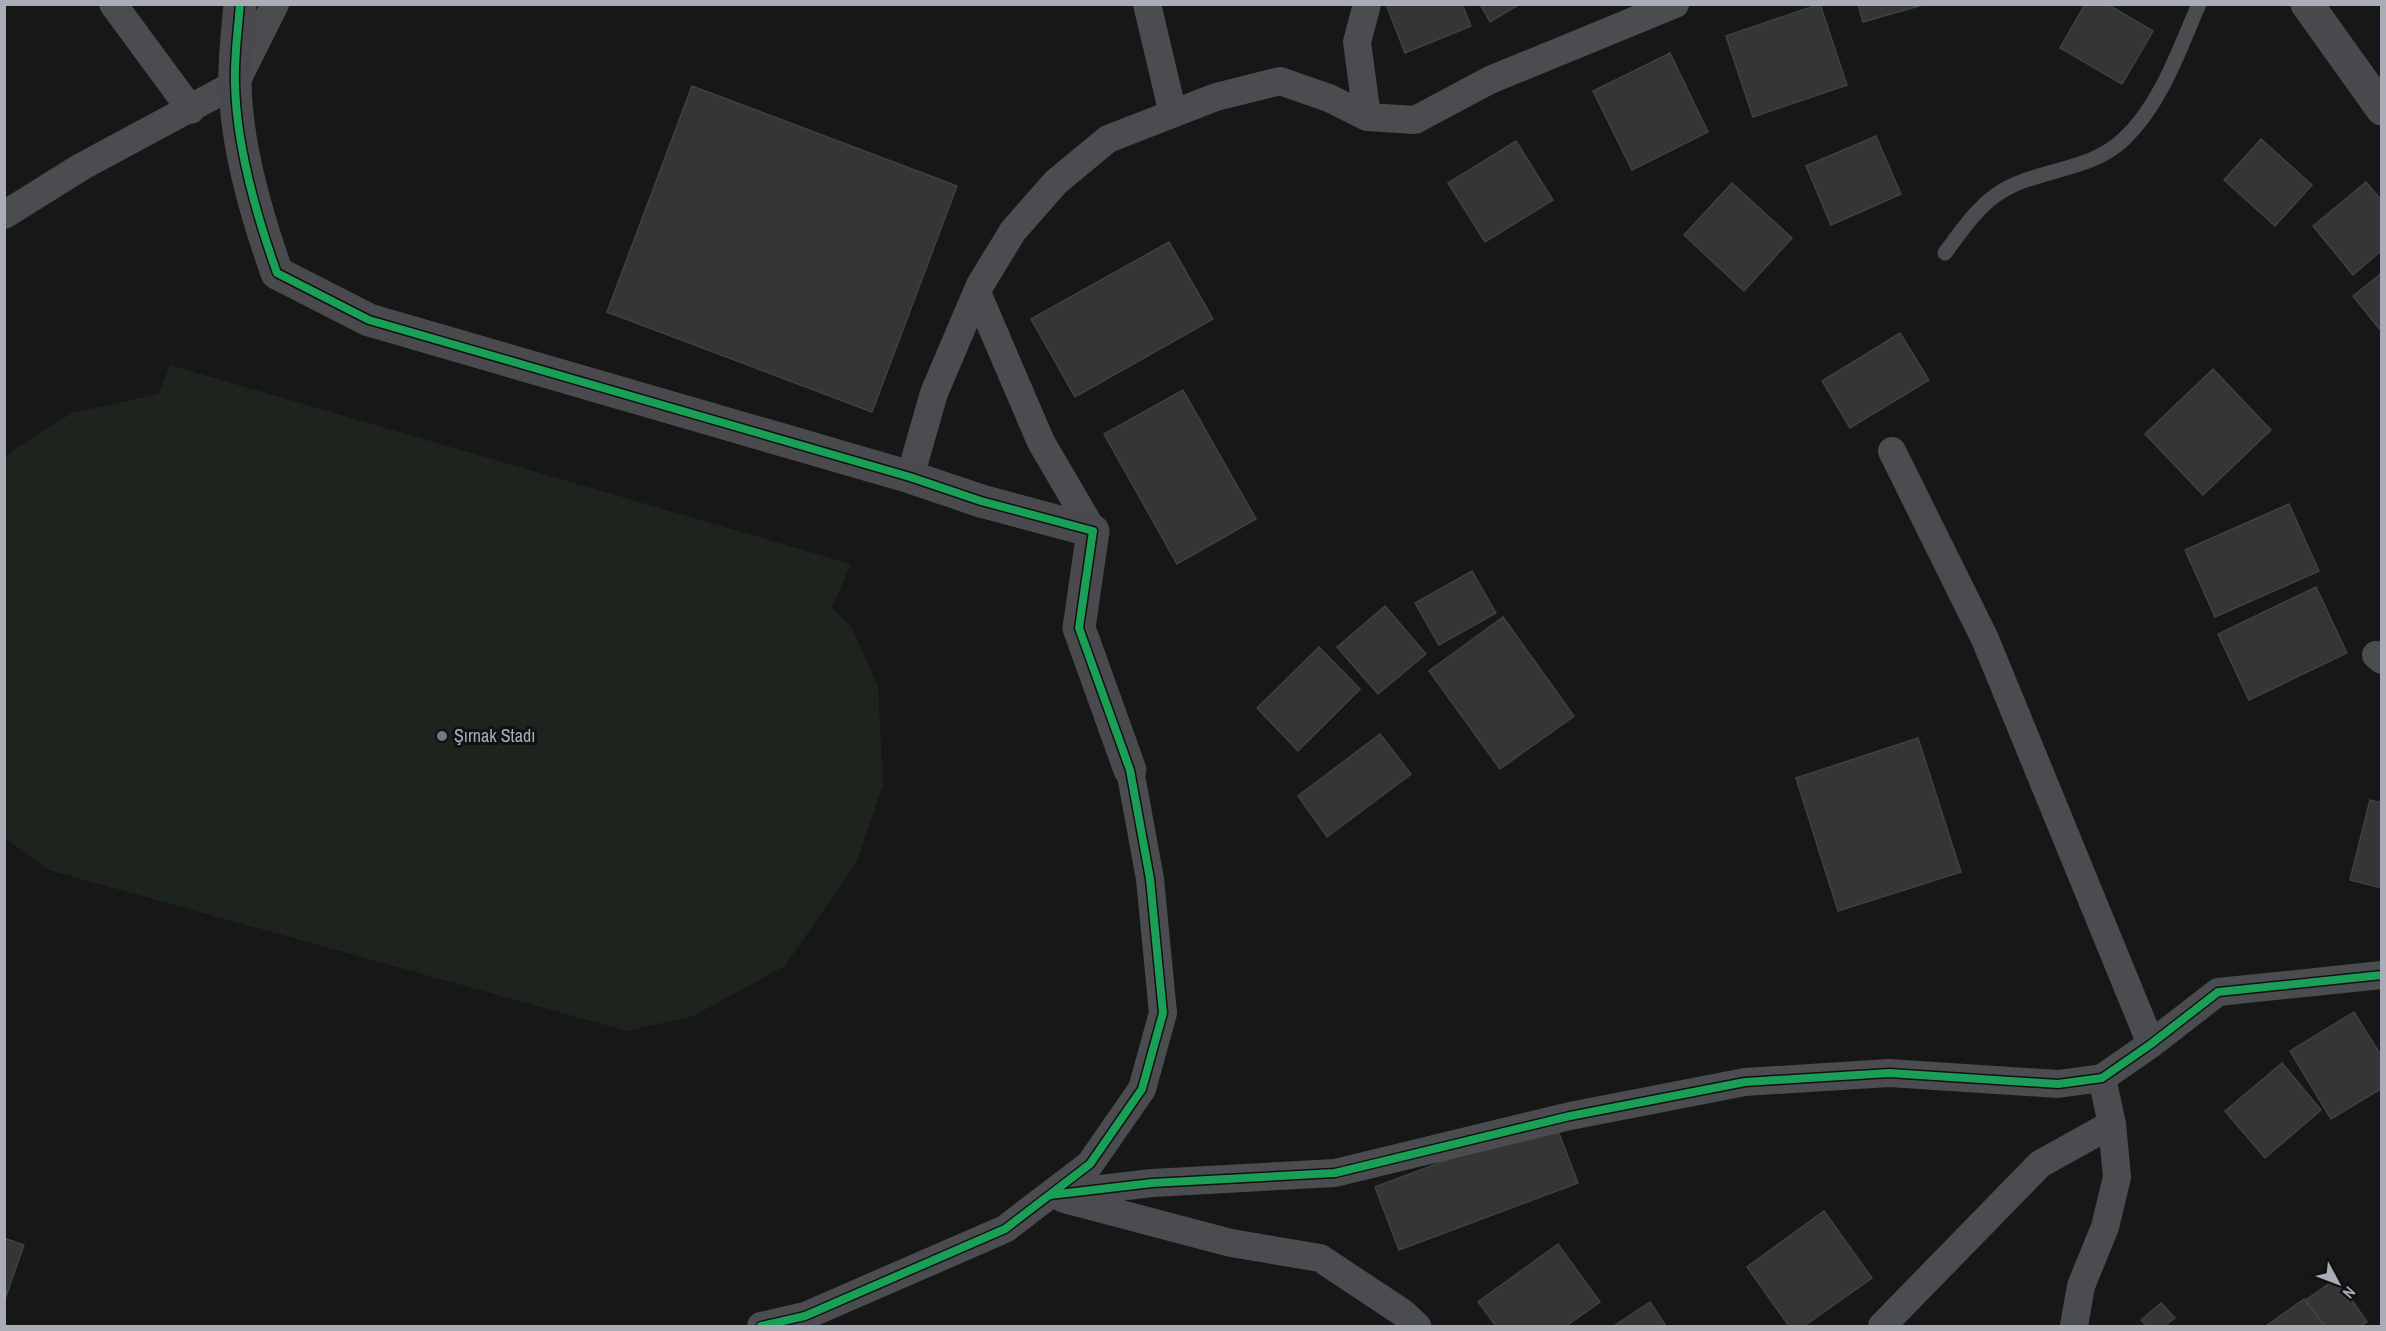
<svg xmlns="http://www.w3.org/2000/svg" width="2386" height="1331" viewBox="0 0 2386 1331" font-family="'Archivo Narrow',sans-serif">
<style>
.green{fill:#1d241e}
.building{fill:#353536;stroke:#3f4043;stroke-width:1.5}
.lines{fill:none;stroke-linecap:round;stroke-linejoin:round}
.lane{stroke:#4b4c50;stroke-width:15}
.street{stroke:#4b4c50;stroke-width:28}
.secondary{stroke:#4a4a4e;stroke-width:33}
.cycleway-casing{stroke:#111113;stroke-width:11}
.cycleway{stroke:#1a9f57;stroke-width:8}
.poi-dot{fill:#757880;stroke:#111113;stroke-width:2}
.labels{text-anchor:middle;stroke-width:6;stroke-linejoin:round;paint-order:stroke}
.poi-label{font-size:18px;fill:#a8adb8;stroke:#111113;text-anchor:start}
</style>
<rect width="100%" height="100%" fill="#171717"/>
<path class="green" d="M170,365L851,564L832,607L852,628L878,686L883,785L856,863L785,966L693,1016L627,1031L49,870L5,838V460L11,451L72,413L159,394Z"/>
<path class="building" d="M1386,4H1462L1471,26L1405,53Z
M1480,4H1520L1490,22Z
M1820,4L1847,85L1753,117L1726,36Z
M1858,4H1926L1863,22Z
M2085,4H2107L2153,31L2122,84L2060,48Z
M1670,53L1708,132L1632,170L1593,91Z
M692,86L957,186L872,412L607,312Z
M1876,136L1901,194L1831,225L1806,166Z
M2261,139L2312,185L2275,226L2224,180Z
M1516,141L1553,200L1485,242L1448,183Z
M2366,182L2382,201V250L2353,275L2313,226Z
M1732,183L1792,238L1744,291L1684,235Z
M1169,242L1213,319L1075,397L1031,319Z
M2382,273V332L2353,296Z
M1900,333L1929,380L1850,428L1822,381Z
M2213,369L2271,430L2203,495L2145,434Z
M1183,390L1256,519L1177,564L1104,434Z
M2289,504L2319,571L2215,617L2185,550Z
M1472,571L1496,613L1439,645L1415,603Z
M2316,587L2347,653L2249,700L2218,634Z
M1385,606L1426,654L1378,694L1337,647Z
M1503,617L1574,716L1500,769L1429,671Z
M1319,647L1360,689L1298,751L1257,708Z
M1380,734L1411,774L1327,837L1298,796Z
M1918,738L1961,872L1838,911L1796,778Z
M2370,800L2382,803V888L2350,880Z
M2354,1012L2382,1057V1088L2331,1119L2290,1051Z
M2282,1063L2321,1110L2265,1158L2225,1111Z
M1554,1120L1578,1183L1399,1250L1375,1187Z
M1824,1211L1872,1278L1804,1326H1789L1747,1267Z
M4,1238L24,1245L4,1302Z
M1558,1244L1600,1302L1566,1326H1496L1478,1302Z
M2337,1278L2367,1322L2360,1326H2325L2306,1300Z
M2304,1299L2324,1326H2266Z
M1650,1302L1666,1326H1614Z
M2161,1303L2175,1318L2164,1326H2147L2141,1320Z"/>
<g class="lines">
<path class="lane" d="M1945,253C1960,233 1975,210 1996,195C2034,168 2089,173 2124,139C2161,104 2179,50 2199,4"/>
<path class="street" d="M113,4L191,110
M1147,4L1173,114
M1367,4L1357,42L1367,117
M4,215L81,167L235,84L275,4
M978,295L1041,442L1093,531
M1892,451L1985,639L2151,1044
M910,477L934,393L980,285L1013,231L1056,182L1108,139L1216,97L1280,81L1329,98L1367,117L1415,120L1490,80L1675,4
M2376,655L2382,660
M1050,1195L1152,1183L1335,1173L1570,1116L1745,1082L1889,1073L2058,1084L2102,1078L2151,1044L2218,992L2382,975
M1064,1199L1231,1243L1320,1258L1403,1313L1417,1326
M761,1326L805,1316L1005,1229L1090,1164L1142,1089L1163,1013L1150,879L1130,770
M1882,1326L2040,1164L2112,1124
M2074,1326L2081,1286L2105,1227L2117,1177L2112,1124L2102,1078"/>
<path class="secondary" d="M240,4C238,30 234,57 235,83C236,144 257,217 277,273L369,320L910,477L981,501L1093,531L1079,628L1130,770
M2307,4L2382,109"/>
<g class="cycleway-casing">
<path id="cycleway" d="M240,4C238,30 234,57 235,83C236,144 257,217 277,273L369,320L910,477L981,501L1093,531L1079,628L1130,770L1150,879L1163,1013L1142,1089L1090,1164L1005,1229L805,1316L761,1326
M1050,1195L1152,1183L1335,1173L1570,1116L1745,1082L1889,1073L2058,1084L2102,1078L2151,1044L2218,992L2382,975"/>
</g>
<use href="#cycleway" class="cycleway"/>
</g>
<circle class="poi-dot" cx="442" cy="736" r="6"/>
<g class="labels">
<g class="poi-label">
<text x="454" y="742">Şırnak Stadı</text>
</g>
</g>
<rect width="2386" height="1331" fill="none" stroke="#a8adb8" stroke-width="12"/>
<g transform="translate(2338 1283) rotate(131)" stroke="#111113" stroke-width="4.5" paint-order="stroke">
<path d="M0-4.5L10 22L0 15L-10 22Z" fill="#a8adb8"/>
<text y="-9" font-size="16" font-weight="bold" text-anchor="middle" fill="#a8adb8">N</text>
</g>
</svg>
